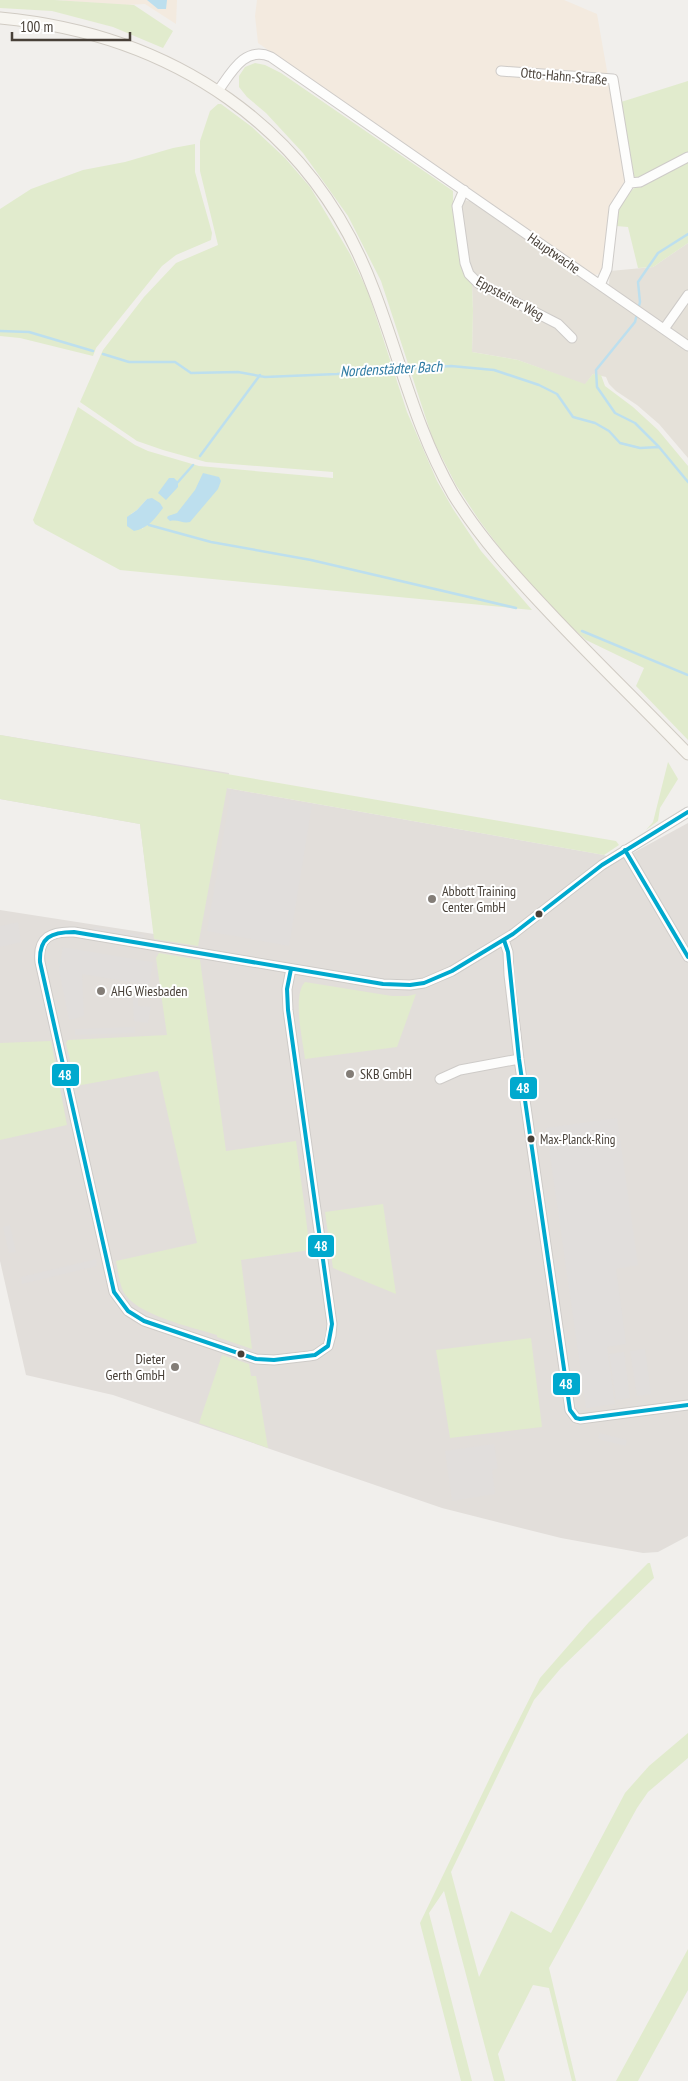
<svg xmlns="http://www.w3.org/2000/svg" width="688" height="2081" viewBox="0 0 688 2081" font-family="'PT Sans Narrow',sans-serif">
<style>
.residential{fill:#e5e1d9}
.commercial{fill:#f3eadf}
.industrial{fill:#e2deda}
.green{fill:#e1ebcd;fill-rule:evenodd}
.parking{fill:#e1dedc}
.water{fill:#bddfee}
.lines{fill:none;stroke-linecap:round;stroke-linejoin:round}
.stream{stroke:#bddfee;stroke-width:2.5}
.street-casing{stroke:#cecbc8;stroke-width:11}
.secondary-casing{stroke:#d0cbc3;stroke-width:13}
.street{stroke:#fdfdfc;stroke-width:9}
.secondary{stroke:#f7f5f0;stroke-width:11}
.bus-1-casing{stroke:#fff;stroke-width:8}
.bus-1{stroke:#00a9ce;stroke-width:4}
.poi-dot{fill:#837d77;stroke:#fff;stroke-width:2}
.bus-dot{fill:#484038;stroke:#fff;stroke-width:2}
.labels{text-anchor:middle;stroke-width:4;stroke-linejoin:round;paint-order:stroke}
.bus-label{font-size:13px;fill:#484038;stroke:#fff;text-anchor:start}
.street-label{font-size:14px;fill:#484038;stroke:#fff}
.poi-label{font-size:14px;fill:#484038;stroke:#fff;text-anchor:start}
.water-label{font-size:15px;font-style:italic;fill:#2f7ba3;stroke:#fff}
.line-badge{stroke:#fff;stroke-width:2}
.badge-label{font-size:14px;text-anchor:middle;font-weight:bold;fill:#fff}
</style>
<rect width="100%" height="100%" fill="#f1efec"/>
<path class="residential" d="M464,200L470,201L605,293L609,284L610,271L653,267L688,243V458L659,424L637,405L616,391L609,384L606,377L593,374L585,385L518,360L472,352L473,311L472,284L460,207Z"/>
<path class="commercial" d="M54,0H177L176,24L145,4L126,5Z
M257,0H564L597,14L626,179L609,207L603,266L599,274L594,275L258,43L255,16Z"/>
<path class="industrial" d="M0,735L229,773L227,788L604,855L618,861L688,823V1536L658,1552L643,1553L561,1538L442,1508L113,1395L26,1375L0,1261V910L154,934L140,824L0,799Z"/>
<path class="green" d="M0,0H54L134,5L173,31L163,48L113,27L52,11L0,8Z
M255,63L265,65L281,73L453,191V203L463,272L472,284L473,311L472,352L518,360L585,384L593,374L601,375L605,386L633,407L658,430L688,466V740L636,686L644,668L586,640L567,623L508,559L479,520L456,485L433,440L381,281L348,216L303,153L266,113L247,97L239,87V76L245,67Z
M688,81V154L635,181L621,102Z
M218,104H221L252,127L285,158L310,187L327,215L350,254L368,292L407,412L437,481L453,509L481,551L532,610L120,570L35,524L33,520L78,407L135,445L148,451L199,466L333,478V472L206,462L163,450L137,441L80,402L103,350L144,297L176,263L218,245L200,171V141L210,111ZM147,499L143,529L131,514L137,510Z
M195,144V172L212,233L211,240L176,255L162,266L96,348L93,356L20,338L0,336V209L31,189L83,170L125,162L173,148Z
M688,161V243L653,267L638,268L628,227L616,226L618,208L633,189Z
M0,735L616,841L619,845L604,855L227,788L198,946L154,939L140,824L0,799Z
M668,762L678,779L660,808L658,821L646,830L653,822Z
M159,953L200,960L226,1151L296,1141L310,1250L241,1260L252,1349L217,1337V1335C192,1327 135,1315 123,1291C119,1282 118,1270 116,1261L197,1243L158,1071L76,1086L66,1043L68,1040L167,1035L156,958Z
M305,982L392,996H408L416,994L397,1047L305,1059C303,1042 292,995 305,982Z
M51,1041L67,1125L0,1140V1043Z
M383,1204L396,1294L333,1268L325,1212Z
M531,1338L542,1427L450,1438L436,1350Z
M222,1355L249,1364L251,1376H256L268,1448L199,1423Z
M648,1563H650L654,1578L561,1668L534,1700L451,1872L479,1977L511,1911L551,1933L625,1793L649,1766L688,1733V1758L648,1792L637,1808L549,1968L576,2081H572L549,1988L533,1985L498,2054L505,2081H494L444,1891L429,1913L472,2081H461L420,1923L499,1759L540,1678L589,1622Z
M688,1949V1990L638,2081H616Z"/>
<path class="parking" d="M231,790L312,805L289,946L207,931Z
M18,922L21,942L0,947V926Z
M94,927L144,935V938L93,930Z
M63,947L153,962L149,985L82,974L84,1016L69,1020L59,970Z
M32,953H35L53,1036H50Z
M138,986V1006L151,1007L148,1023L134,1021L132,987Z
M135,1027V1033L75,1035V1029Z
M617,1118L638,1265L616,1269L626,1344L607,1347L615,1404L586,1408L546,1128Z
M10,1225L16,1252L9,1253L3,1227Z
M96,1259L97,1266L22,1284L21,1277Z
M645,1349L651,1394L637,1396L630,1351Z
M624,1352L630,1398L616,1400L609,1354Z
M599,1433L627,1440L626,1446L598,1439Z
M494,1444L498,1469L492,1470L495,1494L452,1501L445,1451Z"/>
<path class="water" d="M147,0H167L166,9H158Z
M203,473L219,477L221,481L218,489L190,522C183,524 178,519 170,521L167,518L168,516L177,513L195,490Z
M169,478H174L178,482V487L166,500L158,493Z
M152,498L160,503L163,508C154,520 148,528 134,531L127,526V517L137,510L147,499Z"/>
<g class="lines">
<path class="stream" d="M688,234L658,253L638,282L640,302L635,322L596,370L597,387L615,413L635,423L659,447L688,482
M0,331L29,332L93,351
M103,354L129,362H175L191,373L238,372L265,377L337,374L399,369
M404,369L451,366L494,370L539,385L557,394L573,417L595,423L609,431L620,443L640,448L659,447
M200,456L260,375
M178,482L193,465
M149,525L211,542L311,560L516,608
M582,631L688,675"/>
<g class="street-casing">
<path id="street" d="M501,71L613,79L630,183L614,208L607,269L600,285
M218,91C231,73 245,45 271,57L688,346
M630,183L640,182L688,157
M464,190L457,206L465,263L469,274L478,283L558,324L572,338
M664,329L688,295
M625,850L688,957
M504,940L508,952L509,975L519,1059L570,1410L576,1418L580,1419L688,1405
M291,969L287,989L288,1010L332,1324L331,1335L328,1346L315,1355L309,1356L274,1360L256,1359L144,1321L128,1311L114,1292L40,962C37,937 52,931 74,932L383,984L410,985L424,983L452,971L513,934L602,865L688,812
M440,1079L460,1070L519,1059"/>
</g>
<g class="secondary-casing">
<path id="secondary" d="M0,18C171,34 313,126 374,291C400,359 416,430 453,494C480,538 515,576 550,613C595,661 643,707 688,754"/>
</g>
<use href="#street" class="street"/>
<use href="#secondary" class="secondary"/>
<g class="bus-1-casing">
<path id="bus-1" d="M625,850L688,957
M504,940L508,952L519,1059L570,1410L576,1418L580,1419L688,1405
M291,969L287,989L288,1010L332,1324L328,1346L315,1355L274,1360L256,1359L144,1321L128,1311L114,1292L40,962C39,937 51,932 74,932L383,984L410,985L424,983L452,971L513,934L602,865L688,812"/>
</g>
<use href="#bus-1" class="bus-1"/>
</g>
<g class="poi-dot">
<circle cx="432" cy="899" r="5"/>
<circle cx="101" cy="991" r="5"/>
<circle cx="350" cy="1074" r="5"/>
<circle cx="175" cy="1367" r="5"/>
</g>
<g class="bus-dot">
<circle cx="539" cy="914" r="4.5"/>
<circle cx="531" cy="1139" r="4.5"/>
<circle cx="241" cy="1354" r="4.5"/>
</g>
<g class="labels">
<g class="bus-label">
<text x="540" y="1144">Max-Planck-Ring</text>
</g>
<g class="street-label">
<text transform="translate(564 76) rotate(5)" y="5">Otto-Hahn-Straße</text>
<text transform="translate(554 253) rotate(35)" y="5">Hauptwache</text>
<text transform="translate(510 298) rotate(29)" y="5">Eppsteiner Weg</text>
</g>
<g class="poi-label">
<text x="442" y="896">Abbott Training<tspan x="442" dy="16">Center GmbH</tspan></text>
<text x="111" y="996">AHG Wiesbaden</text>
<text x="360" y="1079">SKB GmbH</text>
<text x="165" y="1364" text-anchor="end">Dieter<tspan x="165" dy="16">Gerth GmbH</tspan></text>
</g>
<g class="water-label">
<text transform="translate(391 369) rotate(-3)" y="5">Nordenstädter Bach</text>
</g>
</g>
<g class="line-badge">
<rect x="51" y="1063" width="29" height="24" rx="5" fill="#00a9ce"/>
<rect x="509" y="1076" width="29" height="24" rx="5" fill="#00a9ce"/>
<rect x="307" y="1234" width="28" height="24" rx="5" fill="#00a9ce"/>
<rect x="552" y="1372" width="29" height="24" rx="5" fill="#00a9ce"/>
</g>
<g class="badge-label">
<text x="65" y="1080">48</text>
<text x="523" y="1093">48</text>
<text x="321" y="1251">48</text>
<text x="566" y="1389">48</text>
</g>
<path d="M12 32v8h118v-8" fill="none" stroke="#484038" stroke-width="2.5"/>
<text x="20" y="32" font-size="15" fill="#484038" stroke="#ffffff" stroke-width="4" paint-order="stroke">100 m</text>
</svg>
